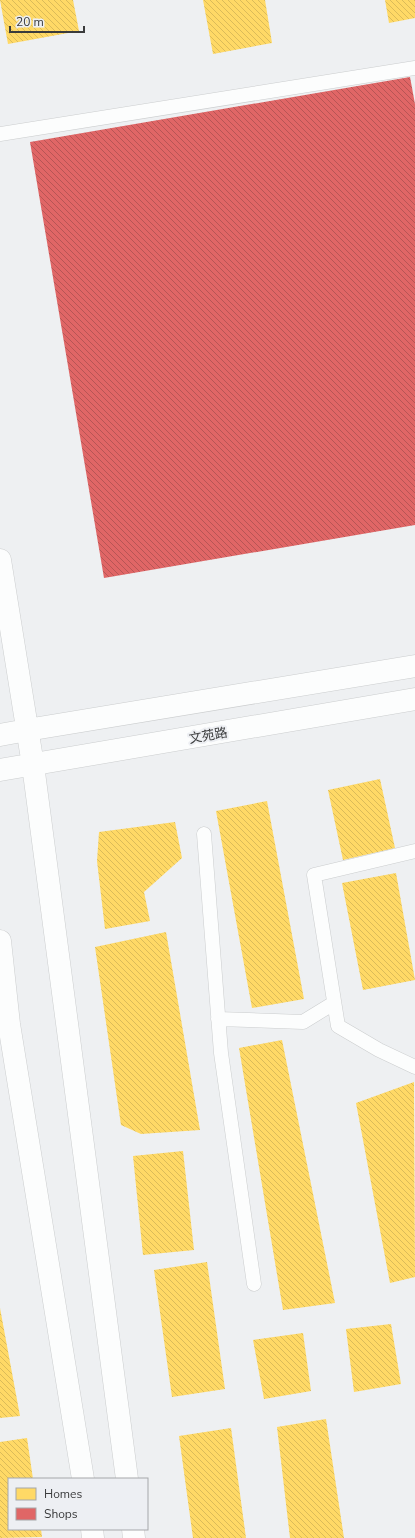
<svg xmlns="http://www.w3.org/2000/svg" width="415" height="1538" viewBox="0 0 415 1538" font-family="'Nunito Sans','Noto Sans SC',sans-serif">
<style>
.homes{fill:url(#homes-back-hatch)}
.shops{fill:url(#shops-back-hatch)}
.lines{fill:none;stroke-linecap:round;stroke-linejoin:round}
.service-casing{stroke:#cbcdce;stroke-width:15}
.secondary-casing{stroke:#cbcdce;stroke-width:23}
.service{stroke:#fcfdfd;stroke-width:14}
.secondary{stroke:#fcfdfd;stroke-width:22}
.labels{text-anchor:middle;stroke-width:4;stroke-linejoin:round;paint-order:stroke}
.street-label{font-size:13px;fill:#3a3b3c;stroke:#edeff3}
</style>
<defs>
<pattern id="homes-back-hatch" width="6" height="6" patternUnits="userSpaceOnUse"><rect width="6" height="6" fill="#ffd966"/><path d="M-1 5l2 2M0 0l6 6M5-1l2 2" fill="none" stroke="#dbbb59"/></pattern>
<pattern id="shops-back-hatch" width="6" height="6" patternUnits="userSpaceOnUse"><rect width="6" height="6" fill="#e06666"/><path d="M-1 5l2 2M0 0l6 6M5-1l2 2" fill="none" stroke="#b75555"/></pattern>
</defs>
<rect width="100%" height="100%" fill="#eef0f2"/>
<path class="homes" d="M0,0H73L79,31L8,44Z
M203,0H265L272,43L213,54Z
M385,0H415V18L389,23Z
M380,779L395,848L343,860L328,790Z
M267,801L304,999L252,1008L216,811Z
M175,822L182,858L144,892L150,921L105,929L97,861L99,832Z
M396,873L415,980L363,990L342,883Z
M166,932L200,1130L141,1134L121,1125L95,947Z
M282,1040L335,1303L283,1310L239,1048Z
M414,1082L415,1277L390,1283L356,1103Z
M183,1151L194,1250L143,1255L133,1156Z
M207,1262L225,1389L172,1397L154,1270Z
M0,1308L20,1416L0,1418Z
M391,1324L401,1384L354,1392L346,1329Z
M303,1333L311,1391L264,1399L253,1340Z
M326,1419L344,1538H290L277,1427Z
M231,1428L246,1538H193L179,1436Z
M27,1438L33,1479H9V1529H41L42,1537L0,1538V1442Z"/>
<path class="shops" d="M410,77L415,104V525L104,578L30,142Z"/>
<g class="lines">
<g class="service-casing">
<path id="service" d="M0,134L415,68
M204,834L221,1053L254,1284
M415,851L314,875L338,1026L379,1050L415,1067
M218,1019L303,1022L334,1003"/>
</g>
<g class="secondary-casing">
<path id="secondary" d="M0,560L33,765L127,1479
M0,735L27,730L415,666
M0,770L415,699
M0,941L9,1024L83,1479
M92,1529L93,1538
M133,1529L134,1538"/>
</g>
<use href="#service" class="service"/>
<use href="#secondary" class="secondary"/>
</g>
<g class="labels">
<g class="street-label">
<text transform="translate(208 735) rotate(-10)" y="5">文苑路</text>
</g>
</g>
<rect x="8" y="1478" width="140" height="52" fill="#edeff3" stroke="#a5a7aa"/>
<rect x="16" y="1488" width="20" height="12" fill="#ffd966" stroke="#a5a7aa"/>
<text x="44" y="1498" font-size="12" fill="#3a3b3c">Homes</text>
<rect x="16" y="1508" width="20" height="12" fill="#e06666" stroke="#a5a7aa"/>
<text x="44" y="1518" font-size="12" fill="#3a3b3c">Shops</text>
<path d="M10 26v6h74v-6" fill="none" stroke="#3a3b3c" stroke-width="2"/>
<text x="16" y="26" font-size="12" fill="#3a3b3c" stroke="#edeff3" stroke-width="3" paint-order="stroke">20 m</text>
</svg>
